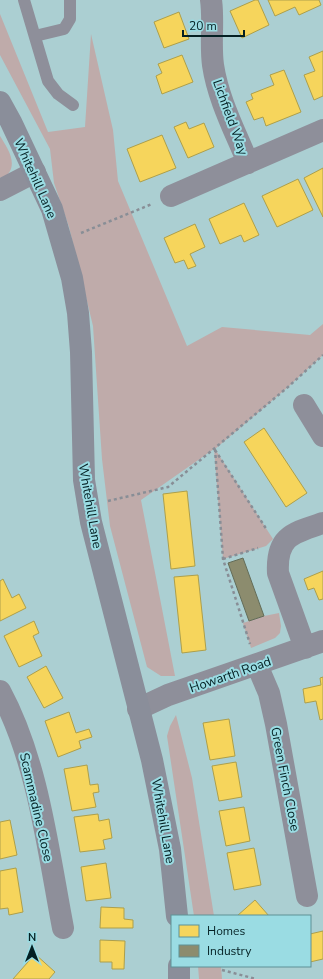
<svg xmlns="http://www.w3.org/2000/svg" width="323" height="979" viewBox="0 0 323 979" font-family="'Nunito Sans',sans-serif">
<style>
.green{fill:#bfabaa}
.homes{fill:#f6d55c;stroke:#ad9f4b}
.industry{fill:#8c8c6e;stroke:#636c58}
.lines{fill:none;stroke-linecap:round;stroke-linejoin:round}
.path{stroke:#888e96;stroke-width:2.5;stroke-dasharray:3 3;stroke-linecap:butt}
.service{stroke:#8e8f9a;stroke-width:12}
.minor{stroke:#8e8f9a;stroke-width:22}
.secondary{stroke:#8a8e9a;stroke-width:22}
.labels{text-anchor:middle;stroke-width:4;stroke-linejoin:round;paint-order:stroke}
.street-label{font-size:13px;fill:#042023;stroke:#9adce3}
</style>
<rect width="100%" height="100%" fill="#abcfd2"/>
<path class="green" d="M0,14L48,132L85,127L91,34L113,130L118,181L187,346L222,327L310,335L323,324V355L288,387L215,449L273,539L266,546L223,559L214,449L141,500L175,676H161L147,667L110,526L102,459L93,326L69,227L54,183L50,149L0,55Z
M0,136C6,146 18,162 8,174C7,176 2,177 0,178Z
M279,613L281,626L280,633L275,638L251,648L243,623L264,616Z
M176,715L192,778L214,916H194L167,736L170,726Z
M198,966H221L222,979H199Z"/>
<path class="homes" d="M255,0H258L269,25L242,38L230,11Z
M268,0H319L321,5L299,15L295,7L275,16Z
M179,12L189,39L164,48L154,22Z
M323,51V96L314,100L304,75L315,71L309,57Z
M182,55L193,82L162,94L156,76L162,73L158,64Z
M284,70L301,112L266,126L263,117L254,120L246,102L253,99L251,94L274,85L270,75Z
M186,122L189,129L204,123L214,147L188,158L174,127Z
M162,135L176,168L140,182L127,149Z
M323,168V217L304,178Z
M298,179L313,210L277,227L262,196Z
M244,203L259,235L244,242L241,235L220,244L209,219Z
M195,224L205,247L190,254L196,266L188,269L184,260L175,263L164,238Z
M264,428L307,493L286,507L244,442Z
M187,491L195,566L171,569L163,494Z
M323,571V599L319,600L314,588L308,590L304,579Z
M198,575L206,650L182,653L174,577Z
M3,579L12,598L19,594L26,608L0,621V581Z
M34,621L39,633L33,636L42,656L19,667L4,636Z
M46,666L63,698L44,708L27,677Z
M323,677V719L320,720L316,701L305,703L303,689L321,685L320,678Z
M69,712L76,733L89,729L92,737L79,741L81,748L58,757L45,721Z
M229,719L235,756L210,760L203,723Z
M236,762L242,797L219,801L212,766Z
M87,765L90,785L98,784L99,792L93,793L96,807L72,811L64,769Z
M244,807L250,841L226,846L219,811Z
M98,814L99,821L109,819L112,838L103,840L105,849L80,852L74,817Z
M10,820L17,855L0,859V822Z
M254,848L261,885L234,890L227,853Z
M106,863L111,898L86,901L81,867Z
M16,868L23,912L9,915L8,908L0,909V871Z
M255,900L269,916H237Z
M101,907L124,908V919L133,920V928H100Z
M323,931V959L310,962V934Z
M100,940L125,941L124,969H112V962H100Z
M35,954L55,972L49,979H13Z"/>
<path class="industry" d="M243,558L264,616L249,621L228,563Z"/>
<g class="lines">
<path class="path" d="M81,233L152,204
M215,449L223,559L250,644
M215,450L267,530
M108,501L168,487L288,387L323,355
M223,559L258,548
M222,970L256,979"/>
<path class="service" d="M24,0L48,81L58,94L73,105
M35,36L64,29L70,19V0"/>
<path class="minor" d="M211,0C214,21 210,43 213,65C218,99 235,131 248,163
M0,190L35,172
M171,196L323,130
M304,405L323,436
M305,648L278,573C276,536 293,533 323,523
M257,665L269,693L276,724L307,896
M0,691C38,761 48,850 63,928
M138,709L168,695L323,641"/>
<path class="secondary" d="M0,102L11,122L52,209L72,278L78,313L81,352L84,480L91,522L152,760L170,849L177,916
M179,966V979"/>
</g>
<g class="labels">
<g class="street-label">
<text transform="translate(231 117) rotate(70)" y="5">Lichfield Way</text>
<text transform="translate(36 178) rotate(66)" y="5">Whitehill Lane</text>
<text transform="translate(91 506) rotate(80)" y="5">Whitehill Lane</text>
<text transform="translate(230 674) rotate(-19)" y="5">Howarth Road</text>
<text transform="translate(286 779) rotate(79)" y="5">Green Finch Close</text>
<text transform="translate(37 807) rotate(77)" y="5">Scammadine Close</text>
<text transform="translate(164 821) rotate(80)" y="5">Whitehill Lane</text>
</g>
</g>
<rect x="171" y="915" width="140" height="52" fill="#9adce3" stroke="#5e9196"/>
<rect x="179" y="925" width="20" height="12" fill="#f6d55c" stroke="#5e9196"/>
<text x="207" y="935" font-size="12" fill="#042023">Homes</text>
<rect x="179" y="945" width="20" height="12" fill="#8c8c6e" stroke="#5e9196"/>
<text x="207" y="955" font-size="12" fill="#042023">Industry</text>
<g transform="translate(32 947)" stroke="#9adce3" stroke-width="3" paint-order="stroke">
<path d="M0-3L7 15L0 10L-7 15Z" fill="#042023"/>
<text y="-6" font-size="11" font-weight="bold" text-anchor="middle" fill="#042023">N</text>
</g>
<path d="M183 30v6h61v-6" fill="none" stroke="#042023" stroke-width="2"/>
<text x="189" y="30" font-size="12" fill="#042023" stroke="#9adce3" stroke-width="3" paint-order="stroke">20 m</text>
</svg>
